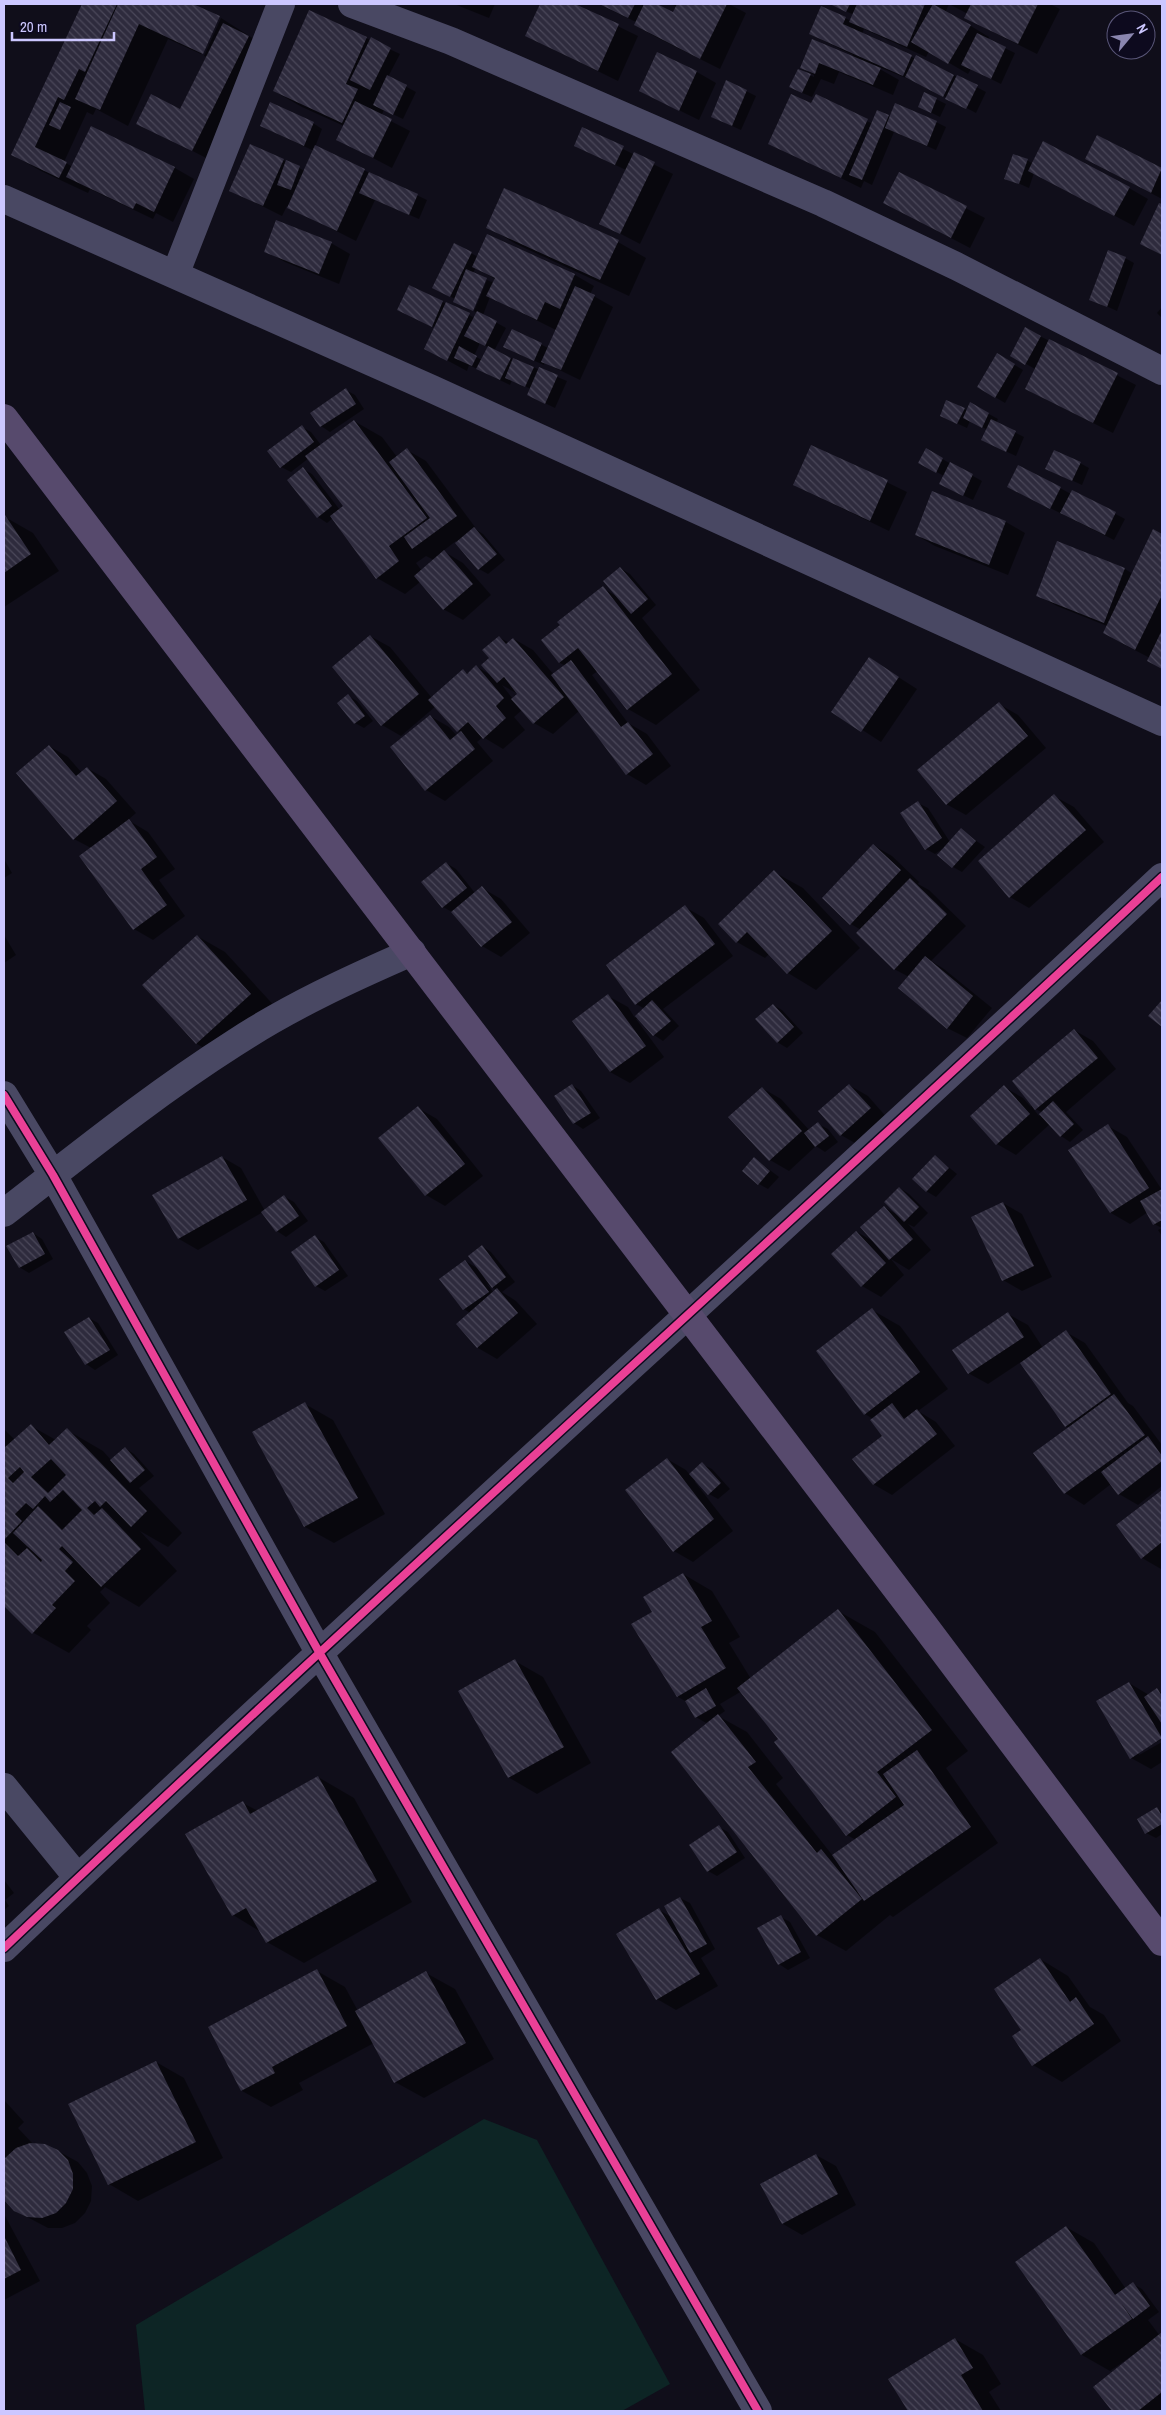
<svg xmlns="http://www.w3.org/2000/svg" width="1166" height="2415" viewBox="0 0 1166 2415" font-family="'Archivo Narrow',sans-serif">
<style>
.green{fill:#0d2525}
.shadow{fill:#0007;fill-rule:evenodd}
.building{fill:url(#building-back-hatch);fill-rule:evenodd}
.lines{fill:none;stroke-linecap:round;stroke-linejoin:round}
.street{stroke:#494863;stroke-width:28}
.primary{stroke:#574a6d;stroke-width:28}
.cycleway-casing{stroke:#0d0a1e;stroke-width:11}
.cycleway{stroke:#ea4096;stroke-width:8}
</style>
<defs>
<pattern id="building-back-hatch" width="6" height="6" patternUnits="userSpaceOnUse" patternTransform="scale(1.25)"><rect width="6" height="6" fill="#2e2b3d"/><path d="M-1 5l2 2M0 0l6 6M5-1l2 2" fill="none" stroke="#4b485a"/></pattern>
</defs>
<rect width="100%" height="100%" fill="#100e1a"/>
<path class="green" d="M484,2119L537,2140L670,2384L622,2411H145L136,2325Z"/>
<path class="shadow" d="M83,4H190L220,18H218L201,54L168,39L128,126L96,109L93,115L87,112L64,162L73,167L91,127L175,168L194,179L173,222L156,213L153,219L90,189L88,193L41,171L13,155Z
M454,4H495L489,18Z
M541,4H572L638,36L618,81L526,36Z
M598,4H659L658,6L673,13L677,7L671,4H729L746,13L720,69L654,36L635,25L636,22Z
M831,4H949L946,11L989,37L988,40L1015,53L1001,84L971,69L968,74L929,51L926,57L864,29L862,34L916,59L917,56L986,92L976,113L923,85L879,67L878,68L899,80L893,95L839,72L834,84L821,79L812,97L800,92L799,70L814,77V75L801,68L813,40L852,57L853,55L810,34L845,18L851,21L854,15Z
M949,4H1050L1060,9L1037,54L985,28L968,14Z
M221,18L268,48L212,161L138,123L181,111L207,57L204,56Z
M366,38L400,54L388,77L416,92L403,119L384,110L381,116L410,131L392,168L337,139L344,126L302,107L274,91Z
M697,72L716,83L699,120L640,91Z
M746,91L756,96L741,130L712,117Z
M936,99L946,104L940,117L920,107Z
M812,105L872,123L877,111L891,117L936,122L946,127L936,150L894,132L872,185L864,181L861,188L770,143Z
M313,123L322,129L315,147L427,200L419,219L375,200L356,241L287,206L282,216L230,190L283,160L305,171L314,151L261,126Z
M583,129L673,174L640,244L600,223L626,170L575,146Z
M1097,137L1162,170V199L1105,169Z
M1027,160L1033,164L1129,188L1148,199L1134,226L1034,173L1029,188L1006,178Z
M899,174L985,218L970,248L884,203Z
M1160,204L1162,206V255L1141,243Z
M488,227L618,242L646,258L629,296L516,244Z
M488,235L575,275L594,286L590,294L613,307L580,380L545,363L544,365L514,352L512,330L548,348L556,330L490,297L483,315L506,328L494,351L567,381L555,408L528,395L531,389L512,380L510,385L469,365L467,371L426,349L436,328L408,314L410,286L475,318L477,313L474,311L487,280L494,283L495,279L476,268L455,299L443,293L471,253L478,257ZM480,343L488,347L482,360L474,356Z
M331,243L350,254L339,284L285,262L266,251Z
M1125,258L1134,263L1117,311L1091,299Z
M1162,307V318L1157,313Z
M1026,329L1136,385L1113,433L1045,399L1035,369L1012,356Z
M998,355L1023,370L1005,403L978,387Z
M346,390L355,395L364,409L330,432L321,426Z
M971,404L998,419L996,423L1024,437L1016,456L992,445L988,430L970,421L967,428L941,416L964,409L968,411Z
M354,421L382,437L397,457L407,450L426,461L475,527L474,528L483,534L505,560L488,574L479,569L456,541L443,551L463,563L491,595L463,620L443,609L420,582L405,594L377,578L333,518L327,523L318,517L303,469L312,474L340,510L345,506L309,458L291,472L281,467L302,427L311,432L321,445ZM426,556L434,560L422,571L416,563Z
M812,446L907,492L889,531L794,485Z
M926,450L982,481L973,500L950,489L944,476L920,463Z
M1080,463L1089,468L1082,485L1047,469Z
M1060,488L1071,494L1072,491L1125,519L1114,540L1018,492Z
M933,493L1006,522L1025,533L1008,575L935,546L916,535Z
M5,517L33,533L59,571L4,607Z
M1154,531L1162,535V668L1149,661L1150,658L1123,644L1107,626L1057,606L1037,595L1125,569L1133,574Z
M620,568L630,574L656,605L642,618L700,690L656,725L628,709L598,671L592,675L628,723L647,734L671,766L646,785L627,774L579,711L553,734L534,723L522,710L514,717L525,730L503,749L483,737L477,742L493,761L445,801L426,790L430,716L449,727L457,736L461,733L436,706L401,736L382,725L370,636L390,647L432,698L463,671L469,674L477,667L491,675V658L499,637L509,643L514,639L533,650L554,675L566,666L560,663L543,641L603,588L616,596ZM502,685L518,694L513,699Z
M870,659L917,689L881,742L833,711Z
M348,696L357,701L373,721L364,728L355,723Z
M999,704L1018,715L1046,748L966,815L946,804Z
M49,746L68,757L82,773L87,768L106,779L136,813L128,820L148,832L175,869L159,880L185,916L153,940L134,929L91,848L74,839Z
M1054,796L1074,807L1104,842L1029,908L1010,897Z
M918,803L928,808L950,842L961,830L985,847L962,872L953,867L942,849L935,854L926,849Z
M873,845L892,856L919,882L918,884L929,890L966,926L931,961L944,969L992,1008L967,1038L947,1028L909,977L894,969L861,930L851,924L824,898Z
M4,859L12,873L4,878Z
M446,863L456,869L475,893L482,888L501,899L530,933L501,957L482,946L452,912L443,907Z
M774,872L803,888L860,948L816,990L788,973L769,954L765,958L737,942Z
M685,907L704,918L733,956L663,1009L679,1026L663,1041L654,1035L638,1018L636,1019L664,1057L630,1083L610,1072L608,996L628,1007L635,1018L645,1009L636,1004Z
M4,935L16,955L4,963Z
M197,936L225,952L279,1011L225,1060L197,1044L144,985Z
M773,1005L782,1010L803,1033L787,1048L777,1042Z
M1074,1030L1093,1041L1116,1069L1066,1112L1083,1130L1070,1142L1061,1136L1050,1124L1016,1155L997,1144L1004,1087L1023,1098L1031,1107ZM1032,1107L1043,1113L1039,1116Z
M572,1085L581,1091L600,1118L583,1129L574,1123L556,1096Z
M849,1085L868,1096L889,1120L860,1146L841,1135Z
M762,1088L781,1099L810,1131L818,1124L828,1129L838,1142L825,1152L816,1146L789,1171L770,1160L730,1117Z
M418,1108L437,1119L483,1176L445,1206L426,1195Z
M1108,1126L1127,1137L1162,1190V1236L1158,1230L1162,1228L1154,1224L1148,1212L1130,1224L1111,1213L1070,1150Z
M935,1156L957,1174L936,1197L926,1191Z
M222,1157L241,1168L265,1211L285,1197L294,1202L308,1221L286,1237L277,1231L263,1212L198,1250L179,1239Z
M754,1158L779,1177L768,1189L759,1184Z
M900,1188L909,1194L928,1213L914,1227L908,1224L931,1250L909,1270L891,1259L904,1275L881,1297L862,1286L857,1232L876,1243L884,1207L898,1215Z
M1003,1203L1022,1214L1052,1277L1022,1291L1003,1280Z
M33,1233L42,1239L53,1259L29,1273L19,1267Z
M315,1237L324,1242L348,1276L325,1291L316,1286Z
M482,1246L491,1252L515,1282L502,1292L516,1301L537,1324L497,1359L478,1348L457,1324L470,1313L464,1309L465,1261L479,1269ZM487,1284L497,1290L494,1293Z
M872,1310L900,1326L948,1389L918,1411L936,1422L955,1446L892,1495L873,1484L884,1436L873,1419L865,1414Z
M1008,1314L1028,1325L1043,1348L1066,1332L1085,1343L1128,1403L1133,1406L1162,1445V1486L1138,1505L1119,1494L1111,1484L1084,1505L1065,1493L1035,1453L1070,1428L1066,1426L1021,1362L988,1384L968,1373Z
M89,1318L98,1323L118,1355L95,1370L86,1364Z
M305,1404L333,1420L385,1514L334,1543L305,1527L253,1432Z
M31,1426L56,1440L67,1430L103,1451L111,1460L125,1448L134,1454L154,1476L139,1488L182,1533L168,1547L140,1531L177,1571L139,1607L105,1587L100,1592L110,1603L87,1626L91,1630L69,1653L32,1632L4,1604V1429L15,1440Z
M667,1459L686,1470L690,1475L702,1464L712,1469L730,1489L718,1499L709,1494L696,1480L695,1482L733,1531L693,1562L674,1551Z
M1162,1491V1568L1161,1569L1142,1558L1117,1525Z
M683,1574L712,1591L740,1637L729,1643L751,1679L838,1611L875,1632L968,1751L946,1768L998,1843L893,1917L890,1915L846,1951L817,1935L713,1718L706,1723L696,1717L687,1702L678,1697L654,1612ZM742,1691L779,1739L847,1835L856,1840L833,1856L776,1784L783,1778L747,1732L718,1716L725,1711L720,1704Z
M515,1661L543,1677L591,1763L537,1794L508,1777Z
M1129,1683L1149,1695L1157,1690L1162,1693V1739L1139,1752V1755L1162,1742V1762L1151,1769L1131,1758Z
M318,1777L354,1798L412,1902L304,1963L267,1942L261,1932L233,1915L243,1803L258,1811Z
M1157,1809L1162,1812V1834L1156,1838L1146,1833Z
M719,1827L728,1832L745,1858L717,1876L708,1871Z
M4,1880L14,1893L5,1900L9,1906L4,1910Z
M680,1898L690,1903L715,1949L701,1958L718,1986L676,2010L657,1999L618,1935L659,1910L671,1917Z
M781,1917L790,1922L810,1958L788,1970L779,1964Z
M1040,1959L1068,1976L1090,2007L1104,2015L1121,2041L1062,2082L1033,2065L1014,2036L1023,2030Z
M317,1971L345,1987L358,2011L426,1973L455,1989L494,2059L424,2098L395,2082L374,2043L299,2083L303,2090L271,2107L242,2091L209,2028Z
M156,2062L184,2078L223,2158L138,2201L109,2184Z
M4,2100L24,2122L18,2128L33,2144L58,2151L78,2162L87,2173L92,2186L91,2201L85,2213L75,2223L62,2228H48L14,2210L5,2199Z
M816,2155L836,2166L856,2205L802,2235L783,2224Z
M4,2214L40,2281L4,2300Z
M1066,2227L1094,2243L1126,2289L1133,2284L1142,2289L1159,2312L1148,2320L1160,2336L1162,2334V2411H1114L1095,2388L1134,2356L1133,2355L1110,2371L1082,2355L1016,2262Z
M955,2339L983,2355L1001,2384L989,2392L1001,2411H910L890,2379Z"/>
<path class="building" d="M82,4H117L85,72L79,69L64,100L58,97L35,147L67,162L59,178L11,155Z
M118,4H193L220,16L203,54L139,24L100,110L75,99Z
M540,4H575L619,24L598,71L525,36Z
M599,4H635L628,18Z
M644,4H657L673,12L677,4H727L700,59L634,25Z
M830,4H850L846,12Z
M857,4H925L907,47L849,22Z
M933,4L971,25L948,64L911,42Z
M971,4H1038L1018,44L964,18Z
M821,6L846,17L843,24L912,55L903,76L809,34Z
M309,10L367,37L346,84L358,89L342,123L273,91Z
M223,23L249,36L192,151L136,124L151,94L180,109Z
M977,33L1006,47L991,79L961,65Z
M371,37L391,48L370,90L350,80Z
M812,39L881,68L873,85L819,63L815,74L800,68Z
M657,52L697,71L679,111L639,91Z
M916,55L954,75L943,97L905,77Z
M798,69L811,74L802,93L789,87Z
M387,75L407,85L393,115L373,105Z
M957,75L978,85L966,109L945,99Z
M726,80L747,90L732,126L711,117Z
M924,92L937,98L931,113L918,107Z
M791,94L811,103L816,94L868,119L841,178L768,144Z
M355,101L392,119L373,158L336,140Z
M60,102L71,107L60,130L49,125Z
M270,102L314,122L304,146L260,126Z
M895,103L937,121L927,146L885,128Z
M877,110L889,115L862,180L849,175Z
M91,126L175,167L154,212L136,203L133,209L66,177Z
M582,127L624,146L615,165L574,146Z
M1097,135L1162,168L1151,193L1085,159Z
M1043,141L1130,187L1114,216L1028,171Z
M250,144L284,159L263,206L229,191Z
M315,145L365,169L337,231L287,208Z
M634,152L655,162L620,234L599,224Z
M1013,154L1028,159L1019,184L1004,179Z
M286,160L300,166L291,190L277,185Z
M369,172L418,194L409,215L359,193Z
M899,172L967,206L951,238L883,203Z
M504,188L619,240L600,280L486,228Z
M1159,203L1162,204V255L1140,244Z
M276,220L332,242L319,274L264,252Z
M487,234L575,274L560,309L545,302L537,320L486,296L495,278L472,267Z
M454,243L472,252L450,297L432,288Z
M1108,250L1126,257L1107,307L1089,300Z
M466,269L487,278L473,311L453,302Z
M409,285L443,301L432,327L397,310Z
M575,286L595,295L561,370L541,362Z
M446,302L470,313L447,361L424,349Z
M477,311L497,321L485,346L464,336Z
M1025,327L1041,336L1025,365L1010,356Z
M512,329L542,343L534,361L503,347Z
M1049,339L1118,373L1093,423L1025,389Z
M459,346L477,356L472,366L454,358Z
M488,346L511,358L500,380L476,369Z
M997,353L1015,364L995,398L977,387Z
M513,358L534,367L525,387L505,378Z
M539,367L558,375L545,404L527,395Z
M346,388L356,404L320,427L310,413Z
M946,400L965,408L957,424L940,416Z
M970,402L989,413L982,428L963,418Z
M991,419L1016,431L1006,452L981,440Z
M354,420L427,518L389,546L399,561L376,579L330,516L343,506L305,456Z
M302,425L314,442L280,468L267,451Z
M811,445L888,480L870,521L793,485Z
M407,448L457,516L412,549L404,537L430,518L389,462Z
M926,448L943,458L936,473L918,463Z
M1054,450L1081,462L1072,481L1045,469Z
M950,462L973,474L963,496L939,484Z
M1018,465L1061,487L1050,509L1007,487Z
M303,467L332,506L317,518L287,480Z
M1072,490L1116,512L1105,535L1060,513Z
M932,491L1006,521L989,565L915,535Z
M5,515L31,554L4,573V516Z
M474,527L497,554L478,570L455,543Z
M1153,529L1162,534V595L1135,650L1103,633Z
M1057,541L1125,568L1104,623L1036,596Z
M444,550L473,584L443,610L414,576Z
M620,567L648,599L631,614L603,581Z
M603,586L672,674L627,710L578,648L559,663L541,640L560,625L557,622Z
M1162,630V669L1147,661Z
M370,635L419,694L381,726L332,667Z
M499,636L506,644L513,638L564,697L533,724L511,699L517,694L504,677L497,683L481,665L489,658L482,650Z
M869,657L899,677L861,732L831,712Z
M571,660L621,727L628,722L653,754L626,775L551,675Z
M476,665L504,698L496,706L506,718L483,739L468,722L457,732L428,700L463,669L467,674Z
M348,694L365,716L354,724L337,703Z
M999,702L1028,736L946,805L917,770Z
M430,715L450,740L461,731L475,749L425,791L390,747Z
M49,745L76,776L87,767L117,801L73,840L16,773Z
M1054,794L1086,830L1009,898L978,861Z
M918,801L942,838L925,850L900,813Z
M129,819L157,857L141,869L167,905L133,930L79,856Z
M961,828L976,841L952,868L937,855Z
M873,844L901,870L850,925L822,898Z
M446,862L467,888L442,908L421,882Z
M774,870L832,931L787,974L747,932L736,943L718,924Z
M910,878L947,914L894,970L856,933Z
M482,886L512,922L481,947L451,912Z
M685,905L715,944L635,1005L606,965Z
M197,935L251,994L196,1044L142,985Z
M925,956L973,996L947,1029L898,988Z
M608,994L646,1046L610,1072L572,1021Z
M652,1000L671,1021L653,1036L635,1016Z
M1162,1000V1027L1148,1016Z
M773,1004L794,1027L777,1043L755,1019Z
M1074,1029L1098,1058L1035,1110L1012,1081Z
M572,1084L591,1113L573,1124L554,1096Z
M849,1084L871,1108L840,1136L818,1111Z
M1004,1085L1030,1114L996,1145L970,1116Z
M762,1087L802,1131L769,1161L728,1117Z
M1053,1101L1074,1124L1060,1137L1039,1114Z
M418,1106L465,1164L425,1196L378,1138Z
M818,1122L829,1136L815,1147L804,1133Z
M1108,1124L1149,1188L1110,1213L1068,1150Z
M935,1155L949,1168L926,1192L912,1179Z
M222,1156L247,1200L178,1239L152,1195Z
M754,1157L770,1171L758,1185L742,1171Z
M899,1187L919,1207L904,1222L884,1202Z
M1162,1189V1220L1153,1225L1140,1201Z
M284,1195L299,1216L276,1232L261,1212Z
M1003,1202L1034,1266L1002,1281L971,1217Z
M884,1206L913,1239L889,1260L860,1227Z
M856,1231L886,1263L861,1287L831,1254Z
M33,1232L45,1254L19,1268L6,1246Z
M315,1235L339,1270L315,1287L291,1252Z
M482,1245L506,1277L492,1288L468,1256Z
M465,1260L489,1292L463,1310L439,1279Z
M497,1288L518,1313L477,1348L456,1324Z
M872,1308L920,1372L864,1415L816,1351Z
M1008,1312L1024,1337L968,1374L952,1350Z
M89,1317L110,1350L85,1365L64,1332Z
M1066,1330L1111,1394L1065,1427L1020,1363Z
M1114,1394L1145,1435L1064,1494L1033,1453Z
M305,1402L358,1498L304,1527L252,1432Z
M892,1403L904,1419L917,1409L937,1434L873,1485L852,1459L882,1436L870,1420Z
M31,1424L49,1445L67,1428L147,1511L131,1527L106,1501L100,1507L95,1501L87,1508L94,1515L102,1508L141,1549L101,1587L62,1546L59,1549L73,1562L65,1571L75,1581L52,1605L56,1608L32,1634L4,1606V1542L18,1556L27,1548L41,1562L42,1560L13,1533L38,1506L62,1530L82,1510L63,1490L50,1502L45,1496L33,1509L26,1503L15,1514L22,1521L4,1540V1448ZM51,1459L66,1475L48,1493L31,1477ZM20,1467L24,1472L13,1483L8,1478Z
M1148,1436L1162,1456V1461L1118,1495L1101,1472Z
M125,1447L145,1470L130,1483L110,1460Z
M667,1458L714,1519L673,1552L625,1490Z
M702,1462L721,1483L708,1495L689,1474Z
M1162,1490V1542L1141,1559L1116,1525Z
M683,1573L712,1621L701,1627L726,1668L677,1697L631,1624L652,1612L643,1597Z
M838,1609L932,1730L877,1772L896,1797L846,1836L774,1742L778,1739L737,1688Z
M515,1659L564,1747L508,1778L458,1691Z
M1129,1682L1162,1738L1130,1759L1096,1701Z
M706,1688L716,1706L695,1718L685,1701Z
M1157,1688L1162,1696V1724L1144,1697Z
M718,1714L756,1762L748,1767L817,1853L821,1849L862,1899L816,1936L671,1752Z
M917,1750L971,1827L864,1901L832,1855L904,1805L883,1774Z
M318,1776L377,1881L266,1943L246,1908L232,1916L185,1834L243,1801L250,1814Z
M1157,1807L1162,1816V1824L1145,1834L1137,1819Z
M719,1825L737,1852L707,1872L689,1845Z
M680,1897L707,1944L690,1953L664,1906Z
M659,1908L700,1974L656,2000L616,1934Z
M781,1915L801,1952L778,1965L757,1928Z
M1040,1958L1070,2002L1076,1997L1094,2024L1032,2066L1012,2036L1021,2030L994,1989Z
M317,1969L347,2026L272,2067L275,2073L241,2091L208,2027Z
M426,1971L466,2043L394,2083L355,2011Z
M156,2061L196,2142L108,2185L68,2104Z
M30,2143L45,2144L58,2150L68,2160L73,2174V2189L66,2203L56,2213L42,2218L27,2217L14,2211L4,2200L5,2158L16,2148Z
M816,2154L838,2194L782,2224L760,2184Z
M1066,2226L1115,2295L1133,2282L1150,2306L1133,2319L1121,2303L1132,2319L1081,2355L1015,2262Z
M4,2236L21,2270L4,2279Z
M1162,2332V2392L1138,2411H1112L1093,2387Z
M955,2338L973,2368L961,2375L983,2411H908L888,2379Z"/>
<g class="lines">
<path class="street" d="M352,4L451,41L823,203L956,266L1162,371
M4,199L432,389L1162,722
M175,275L281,4
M4,1095L53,1175L319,1652L758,2411
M4,1213C79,1155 153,1095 233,1044C289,1007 350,979 412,952
M4,1787L78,1878
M4,1948C385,1586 778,1237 1162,877"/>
<path class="primary" d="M4,418L924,1625L1162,1942"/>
<g class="cycleway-casing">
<path id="cycleway" d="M4,1095L53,1175L319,1652L758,2411
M4,1948C385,1586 778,1237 1162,877"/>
</g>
<use href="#cycleway" class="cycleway"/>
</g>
<rect width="1166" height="2415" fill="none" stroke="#ccc7ff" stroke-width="10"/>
<g transform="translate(1131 35) rotate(61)"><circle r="24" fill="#0d0a1e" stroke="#595678"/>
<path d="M0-4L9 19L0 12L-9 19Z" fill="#8a86af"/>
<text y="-8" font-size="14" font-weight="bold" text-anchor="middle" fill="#ccc7ff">N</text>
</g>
<path d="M12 32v8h102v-8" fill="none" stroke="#ccc7ff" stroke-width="2.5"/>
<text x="20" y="32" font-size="15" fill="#ccc7ff" stroke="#0d0a1e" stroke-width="4" paint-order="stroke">20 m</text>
</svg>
